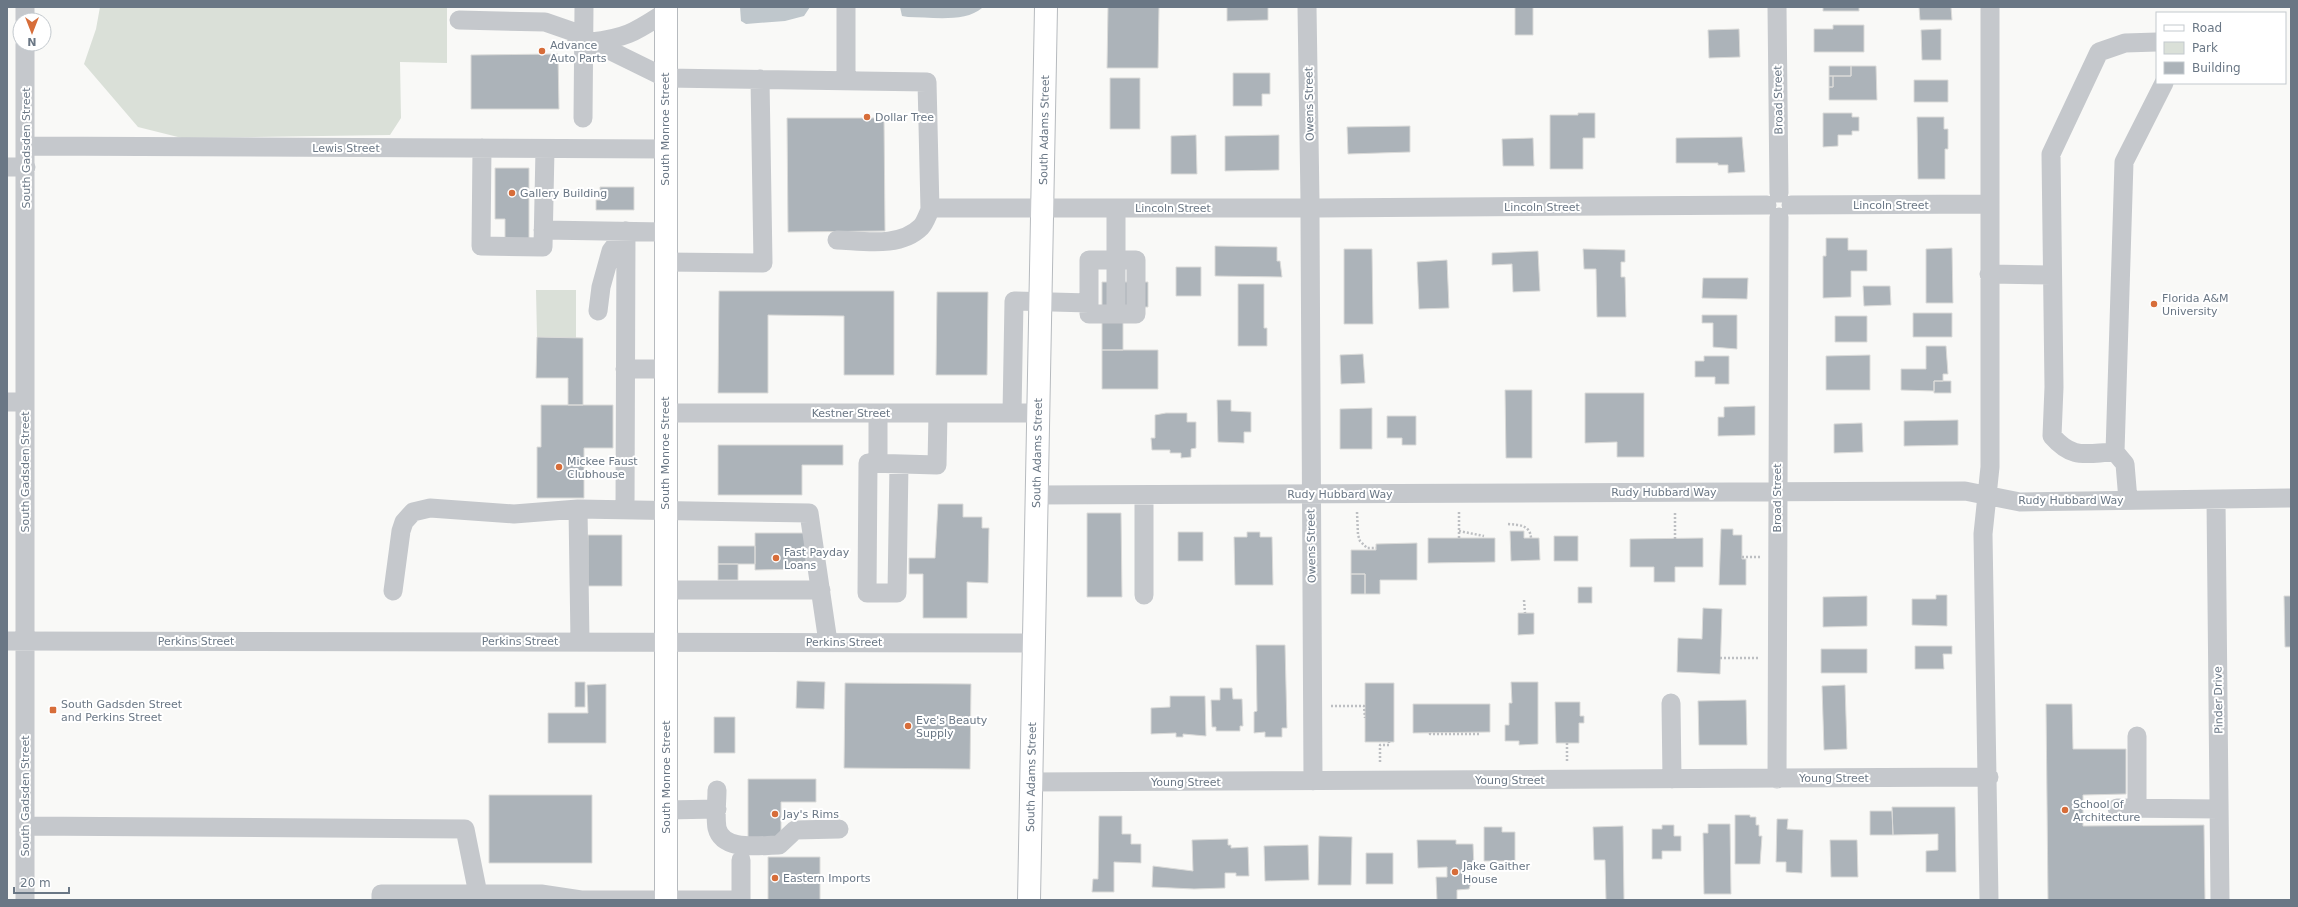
<svg xmlns="http://www.w3.org/2000/svg" width="2298" height="907" viewBox="0 0 2298 907" font-family="'DejaVu Sans',sans-serif">
<style>
.green{fill:#dae0d8}
.water{fill:#bfc7cc}
.building{fill:#acb3b9;stroke:#dbdbd9}
.lines{fill:none;stroke-linecap:round;stroke-linejoin:round}
.major-casing{stroke:#b6babe;stroke-width:24}
.path{stroke:#bdbfc2;stroke-width:2.5;stroke-dasharray:2 2;stroke-linecap:butt}
.minor{stroke:#c5c8cc;stroke-width:19}
.major{stroke:#fff;stroke-width:22}
.poi-dot{fill:#d76d39;stroke:#fff;stroke-width:1.5}
.labels{text-anchor:middle;stroke-width:4;stroke-linejoin:round;paint-order:stroke}
.poi-label{font-size:11px;fill:#6a7785;stroke:#fff;text-anchor:start}
.street-label{font-size:11px;fill:#6a7785;stroke:#fff}
</style>
<rect width="100%" height="100%" fill="#f9f9f7"/>
<path class="green" d="M100,7H447V63L400,62L401,118L390,135L182,138L138,127L84,64L96,29Z
M536,290H576V338L537,337Z"/>
<path class="water" d="M740,7H810L804,16L785,21L746,24L741,21Z
M900,7H982V8C965,23 930,17 908,17L902,16Z"/>
<path class="building" d="M1108,7H1159L1158,68H1107Z
M1227,7H1268V20L1227,21Z
M1515,7H1533V35H1515Z
M1823,7H1859V11H1823Z
M1919,7H1951L1952,20H1920Z
M1833,25H1864V52H1814V29H1833Z
M1739,29L1740,57L1709,58L1708,30Z
M1941,29V60H1922L1921,30Z
M558,54L559,109H471V55Z
M1829,66H1851V76H1829Z
M1851,66H1876L1877,100H1829V87H1833V76H1851Z
M1233,73H1270V94H1262V106H1233Z
M1829,76H1833V87H1829Z
M1110,78H1140V129H1110Z
M1914,80H1948V102H1914Z
M1578,113H1595V138H1583V169H1550V115H1578Z
M1823,113H1852V117H1859V131H1852V135H1838V146L1823,147Z
M1917,117H1944V129H1948V149H1945V179H1918Z
M787,118H884L885,231L788,232Z
M1410,126V152L1348,154L1347,127Z
M1196,135L1197,174H1171V136Z
M1279,135V170L1225,171V136Z
M1742,137L1745,172L1728,173V165H1718V163H1676V138Z
M1533,138L1534,166H1503L1502,139Z
M495,168H529V239H505V219H495Z
M600,187H634V210H596V200H600Z
M1826,238H1848V250H1867V271H1851V297L1823,298V256H1826Z
M1215,246L1277,247V261H1280L1282,277L1215,276Z
M1952,248L1953,303H1926V249Z
M1344,249H1372L1373,324H1344Z
M1583,249L1625,250V262H1621V277H1625L1626,317H1597L1596,269H1584Z
M1538,251L1540,291L1513,292L1512,264L1492,265V253Z
M1447,260L1449,308L1419,309L1417,262Z
M1176,267H1201V296H1176Z
M1703,278H1748L1747,299L1702,298Z
M1102,282H1148V307H1123V350H1102Z
M1238,284H1264V328H1267V346H1238Z
M1863,286H1890L1891,305L1864,306Z
M719,291H894V375H844V316L768,315V393H718Z
M937,292H988L987,375H936Z
M1913,313H1952V337H1913Z
M1702,315H1737V349L1713,347V323H1702Z
M1835,316H1867V342H1835Z
M537,337L583,338V405H568V378H536Z
M1926,346H1946L1948,374H1943V381H1934V391L1901,390V369H1926Z
M1102,350H1158V389H1102Z
M1363,354L1365,383L1341,384L1340,355Z
M1870,355V390H1826V356Z
M1704,356H1729V384H1715V377H1695V361H1704Z
M1934,381H1951V393H1934Z
M1505,390H1532V458H1506Z
M1585,393H1644V457H1617V442L1585,443Z
M1217,400H1231V411L1251,412V432H1244V443L1218,442Z
M541,405H613V448H584V498H537V447H541Z
M1755,406V435L1718,436V417H1724V407Z
M1372,408V449H1340V409Z
M1166,413H1187V422H1196V448L1191,449V457L1181,458V453H1170V450H1152L1151,438H1155V415Z
M1387,416H1416V445H1402V438H1387Z
M1958,420V445L1904,446V421Z
M1862,423L1863,452L1834,453V424Z
M718,445H843V465H802V495H718Z
M938,504H963V517H982V528H989L988,583L967,582V618H923V574H909V558H935Z
M1087,513H1121L1122,597H1087Z
M1721,529H1733V535H1742V559H1746V585H1719Z
M1510,531H1524V538H1539L1540,560L1511,561Z
M1178,532H1203V561H1178Z
M1247,532H1260V537H1272L1273,585H1235L1234,537H1247Z
M755,533H806V569L755,570Z
M588,535H622V586H588Z
M1554,536H1578V561H1554Z
M1428,538H1495V562L1428,563Z
M1703,538V567H1675V582H1654V567H1630V539Z
M1417,543V580H1380V594H1365V574H1351V550H1376V544Z
M718,546H755V564H718Z
M718,564H738V580H718Z
M1351,574H1365V594H1351Z
M1578,587H1592V603H1578Z
M1936,595H1947V626L1912,625V599H1936Z
M1867,596V626L1823,627V597Z
M2284,596H2291V647H2285Z
M1703,608L1722,609L1720,674L1677,672L1678,638L1702,639Z
M1518,613H1534V634L1518,635Z
M1256,645H1285L1287,728H1282V737H1265V732L1254,733V712L1257,711Z
M1915,646H1952V654H1943L1944,669H1915Z
M1821,649H1867V673H1821Z
M797,681L825,682L824,709L796,708Z
M575,682H585V707H575Z
M1511,682H1538V744L1519,745V741H1505V725H1509V703H1512Z
M845,683L971,684L970,769L844,768Z
M1365,683H1394V742H1365Z
M606,684V743H548V713H588L587,685Z
M1845,685L1847,749L1824,750L1822,686Z
M1220,688H1232L1233,699H1242L1243,726H1240V731H1216V727H1212L1211,700H1220Z
M1170,696H1205L1206,736L1183,734V737H1176V733L1151,734V708L1170,707Z
M1746,700L1747,745H1699L1698,701Z
M1555,702H1580V716H1584V723H1579V743H1556Z
M1413,704H1490V732L1413,733Z
M2046,704H2072L2073,749H2126V794L2083,795V826L2204,825L2205,900H2048Z
M714,717H735V753H714Z
M748,779H816V802H781V841H748Z
M489,795H592V863H489Z
M1892,807H1955L1956,872H1926V851L1938,850V834L1893,835Z
M1870,811H1892L1893,835H1870Z
M1735,815H1750V817H1756V825H1759V836H1762L1760,864H1735Z
M1099,816H1122V834H1131V844H1141V863L1114,862V892H1092L1093,879H1098Z
M1777,819H1788L1787,829L1803,830L1802,873L1786,872V862H1776Z
M1708,824H1730L1731,894H1704L1703,833H1708Z
M1662,825H1674V836H1681V851H1662V859H1652V829H1662Z
M1623,826L1624,900H1606L1605,860H1594L1593,827Z
M1484,827H1502V832H1515V861H1484Z
M1319,836L1352,837L1351,885H1318Z
M1228,839V845H1231V848L1248,847L1249,876H1236V873H1225V888L1194,889L1152,887L1153,866L1193,871L1192,840Z
M1417,840H1456V844H1473L1474,867H1463V877L1473,876L1469,889L1457,890V900H1437L1436,877H1447V867L1418,868Z
M1830,840H1857L1858,877H1831Z
M1308,845L1309,880L1265,881L1264,846Z
M1366,853H1393V884H1366Z
M768,857H820V900H768Z"/>
<g class="lines">
<g class="major-casing">
<path id="major" d="M666,900V7
M1029,900L1046,7"/>
</g>
<path class="path" d="M1357,512L1358,535L1360,541L1367,548H1376
M1459,512V538
M1508,524C1520,525 1530,525 1531,538
M1459,531L1484,536
M1675,539V511
M1742,557H1760
M1524,600L1525,613
M1720,658H1760
M1331,706H1364L1365,718
M1430,733V734H1479
M1567,743V761
M1380,762V745H1389V742"/>
<path class="minor" d="M25,7V20
M846,7V80
M1307,7L1310,201
M1777,7L1779,193
M459,20L545,22L571,31L584,43L611,51L666,78L927,82L930,210C927,216 925,223 921,227C900,248 864,241 837,240
M591,42C628,38 636,31 666,12
M25,44V900
M583,118L584,7
M26,146L665,149
M482,148L481,246L543,247L545,149
M7,167H26
M1791,205L1990,204
M930,208H1303
M1116,208V314
M1318,208L1767,205
M1310,216L1313,781
M543,230L665,232
M1089,260H1136V314H1089Z
M665,262L763,263L760,79
M1989,274L2052,275
M598,311L601,287L611,251L626,231
M625,369H665
M7,402H25
M665,413H1037
M878,413V463
M1012,413L1014,301L1089,303
M2115,452C2085,453 2073,460 2052,436L2054,387L2051,154L2099,52L2125,43L2157,42
M899,464L897,593H867L868,463L937,465L938,413
M1036,495L1965,491L2020,502L2291,498
M1144,495V595
M2128,500L2125,464L2115,452L2124,162L2164,83
M2216,500L2220,900
M578,509L580,641
M625,509L626,231
M665,590H821
M393,591L401,531L404,522L413,512L430,508L514,514L578,509L809,513L828,642
M7,641L1033,643
M1671,703L1672,779
M2137,736V808
M1777,779L1779,217
M1030,782L1989,777
M717,790C717,802 715,816 717,828C723,852 760,845 779,845L795,830L839,829
M2117,808L2219,809
M666,810L717,809
M25,826L465,829L478,894
M741,860V900
M381,900V894H541L581,900H741
M1989,900L1983,534L1990,467V7"/>
<use href="#major" class="major"/>
</g>
<g class="poi-dot">
<circle cx="542" cy="51" r="4"/>
<circle cx="867" cy="117" r="4"/>
<circle cx="512" cy="193" r="4"/>
<circle cx="2154" cy="304" r="4"/>
<circle cx="559" cy="467" r="4"/>
<circle cx="776" cy="558" r="4"/>
<rect x="49" y="706" width="8" height="8" rx="2"/>
<circle cx="908" cy="726" r="4"/>
<circle cx="2065" cy="810" r="4"/>
<circle cx="775" cy="814" r="4"/>
<circle cx="1455" cy="872" r="4"/>
<circle cx="775" cy="878" r="4"/>
</g>
<g class="labels">
<g class="poi-label">
<text x="550" y="49">Advance<tspan x="550" dy="13">Auto Parts</tspan></text>
<text x="875" y="121">Dollar Tree</text>
<text x="520" y="197">Gallery Building</text>
<text x="2162" y="302">Florida A&amp;M<tspan x="2162" dy="13">University</tspan></text>
<text x="567" y="465">Mickee Faust<tspan x="567" dy="13">Clubhouse</tspan></text>
<text x="784" y="556">Fast Payday<tspan x="784" dy="13">Loans</tspan></text>
<text x="61" y="708">South Gadsden Street<tspan x="61" dy="13">and Perkins Street</tspan></text>
<text x="916" y="724">Eve's Beauty<tspan x="916" dy="13">Supply</tspan></text>
<text x="2073" y="808">School of<tspan x="2073" dy="13">Architecture</tspan></text>
<text x="783" y="818">Jay's Rims</text>
<text x="1463" y="870">Jake Gaither<tspan x="1463" dy="13">House</tspan></text>
<text x="783" y="882">Eastern Imports</text>
</g>
<g class="street-label">
<text transform="translate(1778 100) rotate(-91)" y="4">Broad Street</text>
<text transform="translate(1309 104) rotate(-91)" y="4">Owens Street</text>
<text transform="translate(665 129) rotate(-90)" y="4">South Monroe Street</text>
<text transform="translate(1044 130) rotate(-89)" y="4">South Adams Street</text>
<text transform="translate(26 148) rotate(-90)" y="4">South Gadsden Street</text>
<text x="346" y="152">Lewis Street</text>
<text x="1891" y="209">Lincoln Street</text>
<text x="1542" y="211">Lincoln Street</text>
<text x="1173" y="212">Lincoln Street</text>
<text x="851" y="417">Kestner Street</text>
<text transform="translate(665 453) rotate(-90)" y="4">South Monroe Street</text>
<text transform="translate(1037 453) rotate(-89)" y="4">South Adams Street</text>
<text transform="translate(25 472) rotate(-90)" y="4">South Gadsden Street</text>
<text x="1664" y="496">Rudy Hubbard Way</text>
<text x="1340" y="498">Rudy Hubbard Way</text>
<text transform="translate(1777 498) rotate(-90)" y="4">Broad Street</text>
<text x="2071" y="504">Rudy Hubbard Way</text>
<text transform="translate(1311 546) rotate(-91)" y="4">Owens Street</text>
<text x="196" y="645">Perkins Street</text>
<text x="520" y="645">Perkins Street</text>
<text x="844" y="646">Perkins Street</text>
<text transform="translate(2218 700) rotate(-91)" y="4">Pinder Drive</text>
<text transform="translate(666 777) rotate(-90)" y="4">South Monroe Street</text>
<text transform="translate(1031 777) rotate(-89)" y="4">South Adams Street</text>
<text x="1834" y="782">Young Street</text>
<text x="1510" y="784">Young Street</text>
<text x="1186" y="786">Young Street</text>
<text transform="translate(25 796) rotate(-90)" y="4">South Gadsden Street</text>
</g>
</g>
<rect width="2298" height="907" fill="none" stroke="#6a7785" stroke-width="16"/>
<rect x="2156" y="12" width="130" height="72" fill="#ffffff" stroke="#c3c9ce"/>
<rect x="2164" y="25" width="20" height="6" fill="#ffffff" stroke="#c3c9ce"/>
<text x="2192" y="32" font-size="12" fill="#6a7785">Road</text>
<rect x="2164" y="42" width="20" height="12" fill="#dae0d8" stroke="#c3c9ce"/>
<text x="2192" y="52" font-size="12" fill="#6a7785">Park</text>
<rect x="2164" y="62" width="20" height="12" fill="#acb3b9" stroke="#c3c9ce"/>
<text x="2192" y="72" font-size="12" fill="#6a7785">Building</text>
<g transform="translate(32 32) rotate(180)"><circle r="19" fill="#ffffff" stroke="#c3c9ce"/>
<path d="M0-3L7 15L0 10L-7 15Z" fill="#d76d39"/>
<text y="-6" font-size="11" font-weight="bold" text-anchor="middle" fill="#6a7785">N</text>
</g>
<path d="M14 887v6h55v-6" fill="none" stroke="#6a7785" stroke-width="2"/>
<text x="20" y="887" font-size="12" fill="#6a7785" stroke="#ffffff" stroke-width="3" paint-order="stroke">20 m</text>
</svg>
